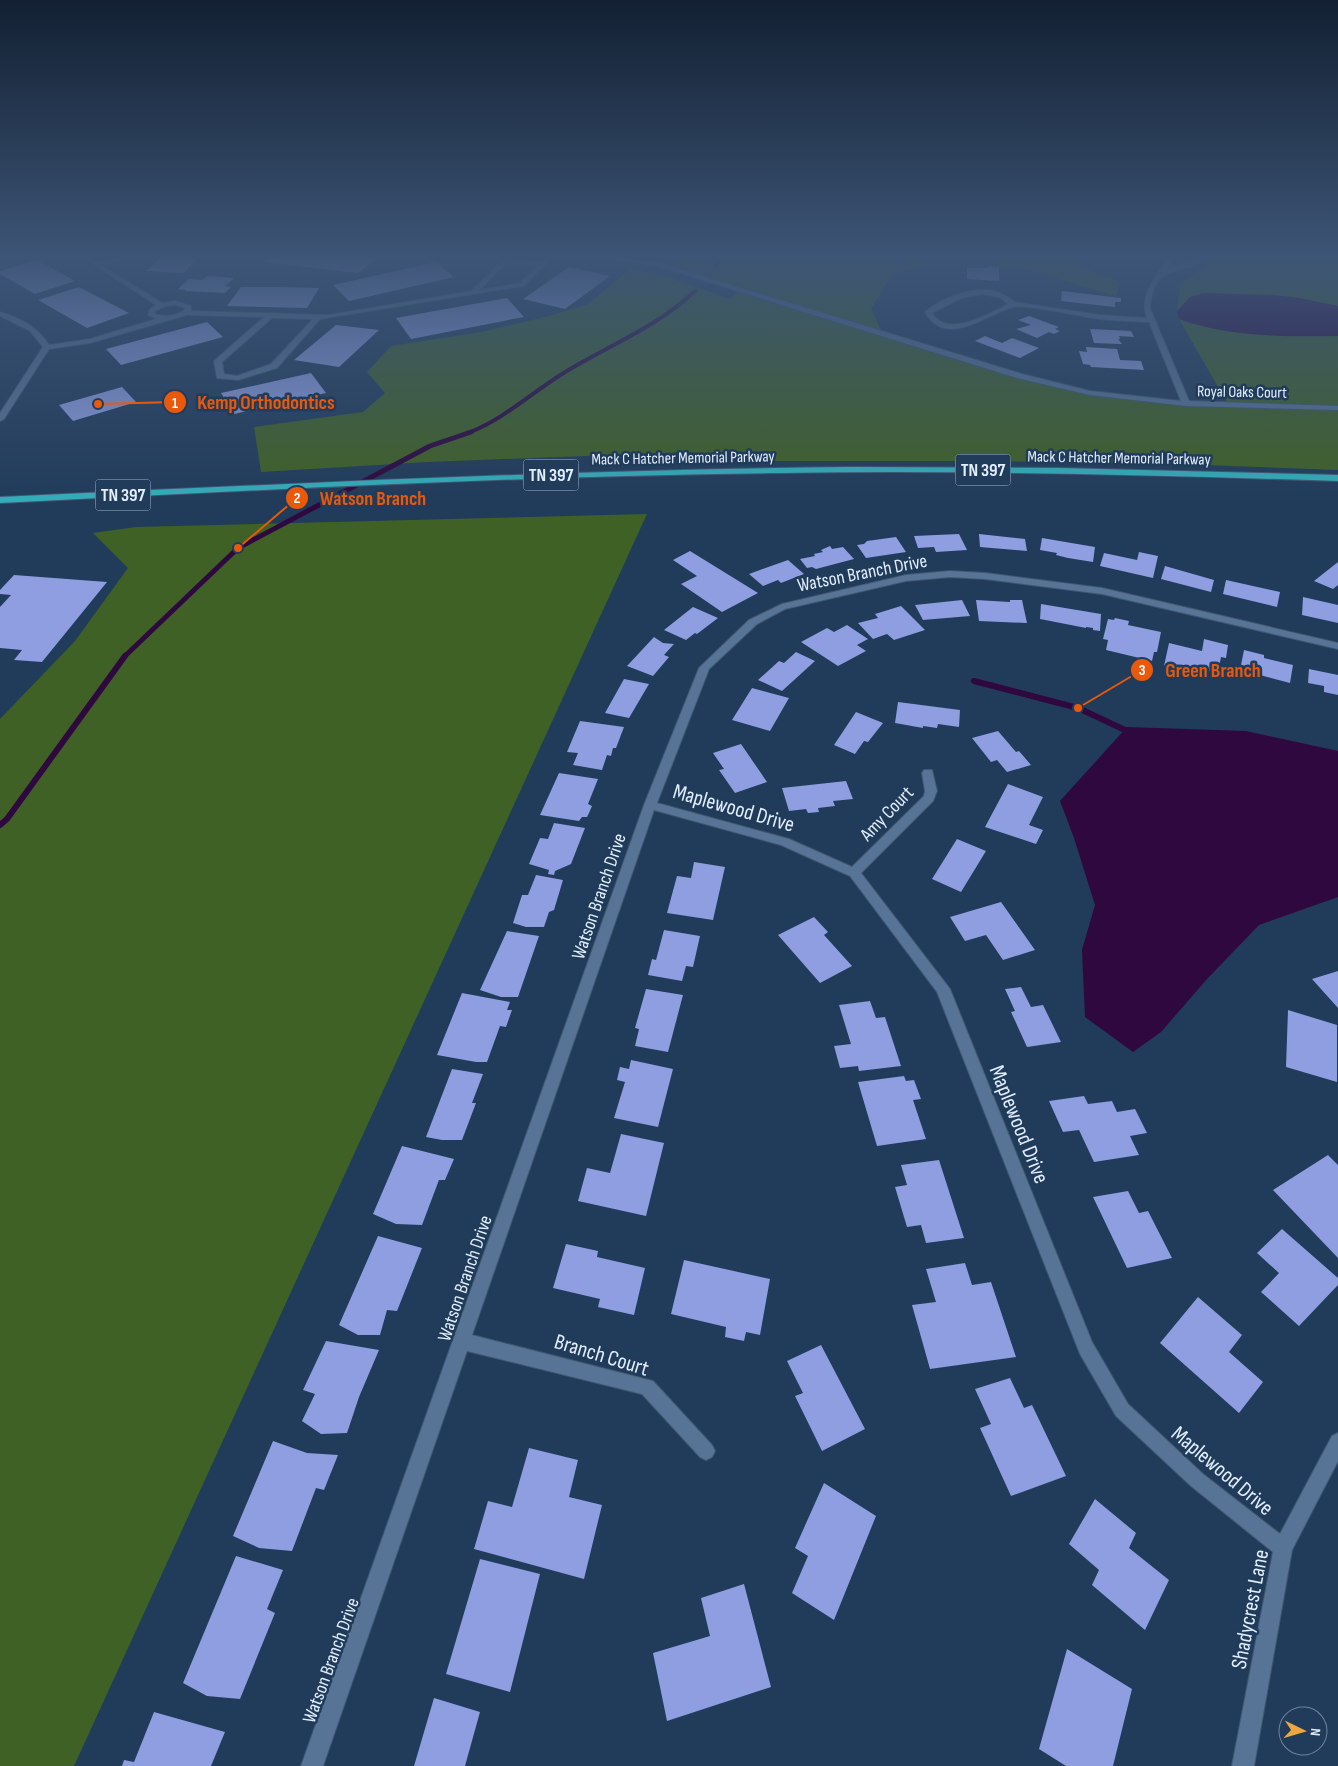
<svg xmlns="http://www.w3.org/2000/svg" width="1338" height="1766" viewBox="0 0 1338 1766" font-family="'Sofia Sans Condensed',sans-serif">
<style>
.green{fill:#406126}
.water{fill:#2e083f}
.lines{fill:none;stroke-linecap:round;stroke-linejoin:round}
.stream-far2{stroke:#2e083f;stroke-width:4}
.stream-far1{stroke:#2e083f;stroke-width:5}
.stream{stroke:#2e083f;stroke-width:6}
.building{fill:#8e9ee1}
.minor-casing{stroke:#405770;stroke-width:2}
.major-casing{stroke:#405770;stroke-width:2}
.minor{fill:#577395;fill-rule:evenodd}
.major{fill:#34adba;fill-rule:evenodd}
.labels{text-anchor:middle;stroke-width:5;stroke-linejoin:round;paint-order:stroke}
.far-street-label{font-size:16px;fill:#e1eefd;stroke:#213b5a}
.shield{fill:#213b5a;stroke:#a7b8cc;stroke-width:1}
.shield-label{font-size:18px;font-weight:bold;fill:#e1eefd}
.street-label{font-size:19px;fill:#e1eefd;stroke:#213b5a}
.near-street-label{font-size:22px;fill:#e1eefd;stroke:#213b5a}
.leader{fill:none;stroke:#e8590c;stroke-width:2}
.callout-dot{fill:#e8590c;stroke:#213b5a;stroke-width:2}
.mark-label{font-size:15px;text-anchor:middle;font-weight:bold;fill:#fff}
.callout-label{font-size:20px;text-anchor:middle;font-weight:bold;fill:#e8590c;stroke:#213b5a;stroke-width:5;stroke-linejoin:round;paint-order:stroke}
</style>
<rect width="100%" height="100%" fill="#213b5a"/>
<path class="green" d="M590,256H1068L1082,267L1120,282L1116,296C1058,279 993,254 932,263C918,264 904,272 891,276L871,309L883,334L1020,376L1090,393L1229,406L1179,319C1229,337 1285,336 1338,336V470L1204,465L995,461H750L689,452L428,462L261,472L254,427L363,412L385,393L367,372L391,346L482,332L549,316L588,304L630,269L659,274L730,299L739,290L658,264Z
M1222,256H1315L1338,258V306L1323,304L1183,305L1177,311L1180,284Z
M647,514L74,1766H0V719L75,641L128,568L93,533L136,527Z"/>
<path class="water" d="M1203,293L1275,295L1300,298L1338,306V336C1285,337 1229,337 1179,319L1177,311L1190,297Z
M1127,727L1246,731L1338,751V897L1259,925L1207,979L1161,1032L1133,1052L1085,1017L1082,950L1095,905L1074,838L1060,801Z"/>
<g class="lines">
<path class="stream-far2" d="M716,265L723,256
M468,433C504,419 530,394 562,374C607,346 656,328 695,291"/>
<path class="stream-far1" d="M124,657L238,548L430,446L471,432"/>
<path class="stream" d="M974,681L1078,708L1125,730
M0,825L7,819L125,656"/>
</g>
<path class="building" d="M270,256H380L358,273L263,262Z
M160,258L197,259L183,273L146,271Z
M37,260L75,281L35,294L0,274V271Z
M436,262L454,277L349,301L333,285Z
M988,266L999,267V281L967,279V268H988Z
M569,267L610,276L565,309L523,299Z
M207,276L234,278L225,286L231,287L225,293L185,291L187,290L178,289L189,279L202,280Z
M79,287L129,313L87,328L38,300Z
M241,287H282L319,288L307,308L227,306Z
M1062,291L1121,298V302H1115V307L1061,301Z
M507,298L524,317L411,339L396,318Z
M1029,316L1059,327L1055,329L1060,331L1054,334L1049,332L1037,338L1016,329L1031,325L1018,320Z
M207,322L223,337L121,365L106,349Z
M336,325L379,330L339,367L294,360Z
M1090,329L1131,331L1134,337L1119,336L1120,339H1118L1122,344L1094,343Z
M985,336L1002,343L1012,338L1039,348L1020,358L975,341Z
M1086,347L1117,349L1120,360L1141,361L1144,370L1091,367L1090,365L1083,364L1079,351L1087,352Z
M311,373L326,393L234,414L221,393Z
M122,387L136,402L73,421L59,405Z
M959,534L967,550L936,552L934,547L918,548L914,536Z
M979,534L1025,539L1027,551L980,547Z
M896,537L906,552L866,558L857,545L864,544L867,541Z
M1042,538L1095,547L1093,562L1068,558L1056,555L1057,553L1040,550Z
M830,546L832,549L843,547L854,559L816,569L812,567L807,568L800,559L815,556L814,554L823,552L821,550Z
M690,551L758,593L722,612L681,584L697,576L673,560Z
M1139,552L1158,556L1153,578L1100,566L1104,553L1137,560Z
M788,560L804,574L781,583L778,580L763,586L749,574Z
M1338,562V585L1333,589L1314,581Z
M1165,566L1214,580L1211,592L1161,579Z
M14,575L107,582L42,662L14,660L22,650L0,648V607L11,595L0,594V590Z
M1226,580L1280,592L1277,607L1223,594Z
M1303,597L1338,605V623L1302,615Z
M962,600L970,616L923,620L915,605Z
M976,600L1010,602V600H1022L1027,623L979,621Z
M1041,604L1101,614L1100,631L1093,630V628L1086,627V628L1040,619Z
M901,606L925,630L894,640L887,634L873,639L858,623L878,618L875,614Z
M693,607L718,618L697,634L695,633L686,640L664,630Z
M1115,618L1129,621L1128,625L1161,632L1157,652H1154L1152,661L1106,650L1108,640L1103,639L1108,619L1114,620Z
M847,625L868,639L857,645L866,651L838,666L801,642L827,628L834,632Z
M654,637L663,643L674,644L664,655L669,657L653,676L627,666Z
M1204,639L1228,645L1226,658L1221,657L1218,673L1182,665L1181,670L1164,666L1169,643L1202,651Z
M1244,650L1264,655V658L1293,665L1290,683L1260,675V669L1241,665Z
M796,652L815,661L782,691L758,680L779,661L784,663Z
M1309,669L1338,675V695L1324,692V686L1308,683Z
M624,679L649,684L629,718L605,713Z
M752,688L789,698L770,731L732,720Z
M898,702L960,710L959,727L938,724L937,728L923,726V728L895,723Z
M856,712L883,723L868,742L864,741L855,754L834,745Z
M580,721L624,727L616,748H613L611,756L607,755L602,770L573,765L578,753L567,752Z
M998,731L1016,752L1019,751L1031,765L1007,772L997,760L991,762L972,738Z
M741,744L767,782L735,793L719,770L724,769L713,753Z
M559,773L598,779L588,804L592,806L589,813L587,817H582L579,821L540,815Z
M846,781L853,799L833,801L835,806L818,808L819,812L808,813L806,809L789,811L782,788Z
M1008,784L1043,797L1029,825L1043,830L1036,844L985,827Z
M554,823L585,828L571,864L555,871L554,875L548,874L549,870L529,864L540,838L548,839Z
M957,839L986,851L961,892L932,879Z
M694,862L725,867L713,920L667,913L677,876L691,878Z
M536,875L563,880L554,910L549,912L544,927H526L513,923L522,895H528Z
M1001,902L1035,950L1003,960L986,935L965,941L950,917Z
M814,917L828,932L824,935L852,966L820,983L778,935Z
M664,930L700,936L693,967L686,966L682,981L648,975L652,959L656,960Z
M507,931L539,936L518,997H501L480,990Z
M1338,971V1008L1312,979Z
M1021,987L1031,1007L1043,1005L1061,1042L1027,1047L1011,1012L1015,1011L1005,989Z
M646,989L683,995L668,1052L635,1046L639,1029L635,1028Z
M462,993L510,1002L507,1010H512L506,1027L500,1026L487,1062H476L437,1055Z
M870,1001L876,1018L885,1017L901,1066L859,1071L858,1066L840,1068L834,1046L851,1044L839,1005Z
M1288,1010L1337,1025V1082L1286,1067Z
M631,1060L673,1069L658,1127L614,1118L625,1082L617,1080L620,1067L629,1069Z
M452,1069L483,1074L472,1103H476L462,1140H442L426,1137Z
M904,1076L906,1081L914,1080L921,1099L913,1100L926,1139L877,1146L858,1082Z
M1084,1096L1088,1104L1112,1101L1117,1112L1135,1109L1147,1133L1130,1136L1139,1155L1094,1162L1079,1130L1063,1132L1049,1101Z
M621,1134L664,1143L646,1216L578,1201L587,1168L610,1173Z
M402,1146L454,1159L445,1180H439L422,1225L396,1224L373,1214Z
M1328,1155L1338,1165V1258L1273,1190Z
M939,1160L964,1238L926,1243L921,1225L907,1227L895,1187L907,1185L901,1165Z
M1128,1191L1139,1213L1148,1211L1172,1258L1127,1268L1093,1197Z
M1282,1229L1338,1278V1285L1299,1326L1261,1292L1279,1273L1257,1253Z
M378,1236L422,1248L397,1311L387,1310L380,1335H358L339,1325Z
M566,1244L598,1251L597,1257L645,1268L634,1315L598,1307L600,1299L553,1288Z
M684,1260L770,1279L760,1335L746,1332L744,1341L725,1337L726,1327L671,1314Z
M965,1263L972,1285L991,1282L1016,1357L930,1369L912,1305L936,1302L926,1269Z
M1198,1297L1242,1335L1229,1352L1263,1382L1239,1413L1160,1343Z
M326,1341L379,1350L359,1397L347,1433L321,1434L302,1421L315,1394L303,1390Z
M821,1345L865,1429L822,1451L795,1396L803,1393L787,1361Z
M1010,1378L1024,1408L1032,1405L1066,1476L1011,1496L980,1428L991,1424L975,1389Z
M273,1441L307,1453L338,1455L324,1490L316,1488L292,1551L259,1548L233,1536Z
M529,1448L578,1460L569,1497L602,1505L584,1579L474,1549L488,1501L512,1507Z
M824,1483L876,1516L834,1620L792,1593L808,1556L795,1548Z
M1095,1499L1136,1533L1129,1548L1169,1580L1145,1630L1092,1585L1099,1570L1069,1544Z
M236,1556L283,1570L267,1609L275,1613L240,1699L207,1696L183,1683Z
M480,1559L540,1574L510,1692L446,1674Z
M744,1584L771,1687L667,1721L653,1653L710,1636L701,1598Z
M1067,1649L1132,1689L1113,1766H1066L1039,1749Z
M434,1698L480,1712L465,1766H414Z
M154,1712L225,1732L211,1766H122L124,1760L134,1762Z"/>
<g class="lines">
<g class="minor-casing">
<path id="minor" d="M83,256H89L99,263L124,256H134L103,266L162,303L175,301L191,306V311L328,315L471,291L501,262L471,256H489L540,263L547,256H554L524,286L320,319L277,368L238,380L217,378L214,361L264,317L187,315L90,343L49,349L4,419L0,421V413L43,347L30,331L0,316V312C20,318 38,327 49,345L90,339L156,319L148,315L150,309L156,305L85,259ZM507,262L537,266L520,283L480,290ZM175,305L185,308V310C175,316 165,317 155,314V311L166,306ZM272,318L313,319L271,364L237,376L224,374L222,362Z
M587,256H607L660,263L1022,374L1090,391L1181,401L1149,322C1133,321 1116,321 1099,319C1084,317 1023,304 1013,307C985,315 946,349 925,312C941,298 973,286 994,291C1002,293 1008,297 1015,302L1100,315L1147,318C1138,294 1157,277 1168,256H1174L1168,268L1203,256H1211C1185,279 1155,258 1150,308L1189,401L1338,406V410L1186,406L1090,395L1017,378L657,266ZM982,294L1001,298L1008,304C989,314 947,339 932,313L962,298Z
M950,571L985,573L1102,588L1338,643V649L1102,594L985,579L950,577L906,581L785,609L757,624L709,669L657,803L789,839L852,867L924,796L925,791L922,773L924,770H932L937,791L933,801L861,873L950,989L1092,1342L1128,1404L1203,1474L1280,1534L1332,1436L1338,1433V1461L1292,1550L1254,1766H1232L1273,1552L1191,1486L1116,1416L1080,1354L937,992L850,876L781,845L654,810L472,1335L653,1381L712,1445L715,1451L712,1457L706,1460L700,1457L642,1394L467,1351L323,1766H301L644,805L699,668L749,620L782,604L906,575Z"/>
</g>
<g class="major-casing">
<path id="major" d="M850,467L1059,468L1338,475V481C1152,475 966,470 780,473C520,476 260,490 0,503V497C283,484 566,470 850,467Z"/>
</g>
<use href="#minor" class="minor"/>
<use href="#major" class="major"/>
</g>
<linearGradient id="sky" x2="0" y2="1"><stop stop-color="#122032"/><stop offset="0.51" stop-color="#3d5576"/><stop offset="1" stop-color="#3d5576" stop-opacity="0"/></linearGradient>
<rect width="1338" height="503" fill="url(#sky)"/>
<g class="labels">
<g class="far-street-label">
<text transform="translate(1242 391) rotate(1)" y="6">Royal Oaks Court</text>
<text transform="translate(683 457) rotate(-1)" y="6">Mack C Hatcher Memorial Parkway</text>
<text transform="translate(1119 457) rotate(1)" y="6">Mack C Hatcher Memorial Parkway</text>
</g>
<g class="shield">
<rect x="955.5" y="454.5" width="55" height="31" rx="4"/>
<rect x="523.5" y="459.5" width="55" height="31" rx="4"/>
<rect x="95.5" y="479.5" width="55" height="31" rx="4"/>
</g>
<g class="shield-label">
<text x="983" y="476">TN 397</text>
<text x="551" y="481">TN 397</text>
<text x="123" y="501">TN 397</text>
</g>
<g class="street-label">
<text transform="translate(862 572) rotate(-11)" y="7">Watson Branch Drive</text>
<text transform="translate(886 813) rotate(-46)" y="7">Amy Court</text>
<text transform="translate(598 896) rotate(-71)" y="7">Watson Branch Drive</text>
<text transform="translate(464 1278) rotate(-71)" y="7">Watson Branch Drive</text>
<text transform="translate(330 1660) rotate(-70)" y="7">Watson Branch Drive</text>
</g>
<g class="near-street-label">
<text transform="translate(734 807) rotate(16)" y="8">Maplewood Drive</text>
<text transform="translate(1020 1124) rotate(68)" y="8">Maplewood Drive</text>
<text transform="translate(602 1354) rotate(17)" y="8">Branch Court</text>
<text transform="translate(1223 1470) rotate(40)" y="8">Maplewood Drive</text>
<text transform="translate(1249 1609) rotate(-79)" y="8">Shadycrest Lane</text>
</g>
</g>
<path class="leader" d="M98 404L175 402M238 548L297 498M1078 708L1142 670"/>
<g class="callout-dot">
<circle cx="98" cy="404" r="5"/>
<circle cx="238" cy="548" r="5"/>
<circle cx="1078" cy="708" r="5"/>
<circle cx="175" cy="402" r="12"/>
<circle cx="297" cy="498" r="12"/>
<circle cx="1142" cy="670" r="12"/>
</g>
<g class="mark-label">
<text x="175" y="408">1</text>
<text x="297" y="503">2</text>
<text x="1142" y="675">3</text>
</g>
<g class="callout-label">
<text x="266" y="409">Kemp Orthodontics</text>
<text x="373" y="505">Watson Branch</text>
<text x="1213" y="677">Green Branch</text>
</g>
<g transform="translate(1303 1731) rotate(95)"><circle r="24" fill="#213b5a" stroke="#6e839b"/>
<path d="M0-4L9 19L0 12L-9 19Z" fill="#eea73c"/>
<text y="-8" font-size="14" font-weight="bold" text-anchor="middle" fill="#e1eefd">N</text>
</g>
</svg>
